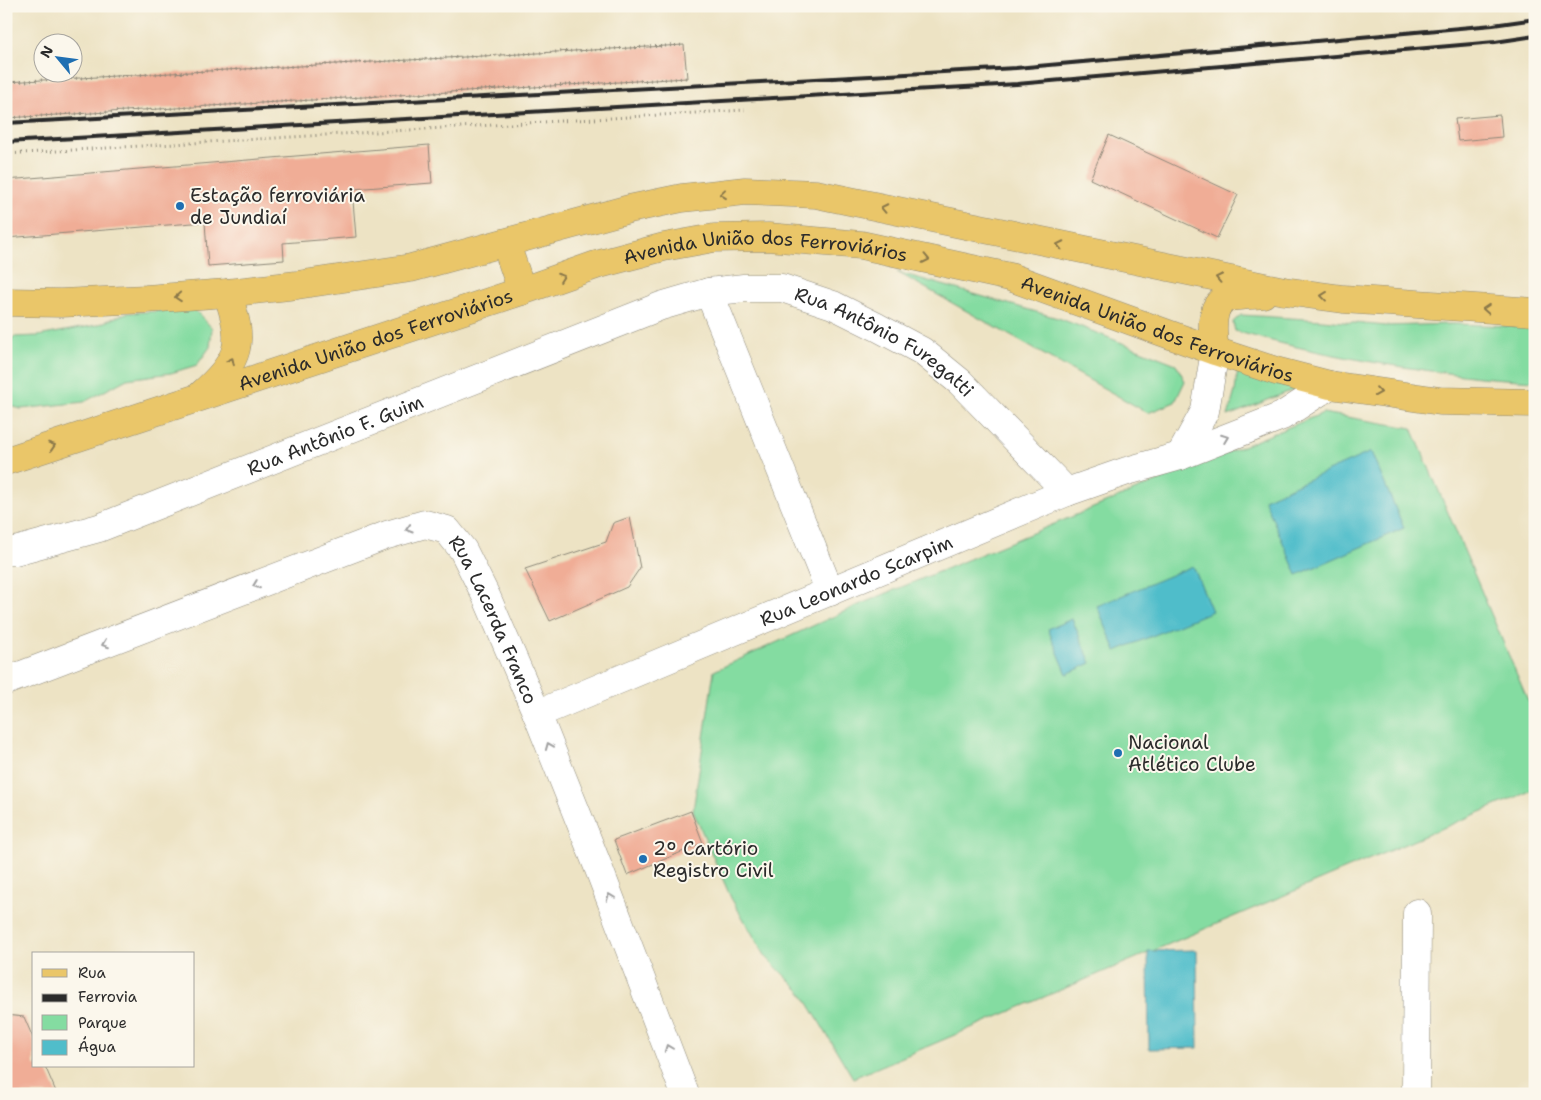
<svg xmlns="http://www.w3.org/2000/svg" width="1541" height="1100" viewBox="0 0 1541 1100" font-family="'Shantell Sans',sans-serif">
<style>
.green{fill:#84dca1;stroke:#588466}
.water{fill:#50bdca;stroke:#3e747a}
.building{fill:#f0ad96}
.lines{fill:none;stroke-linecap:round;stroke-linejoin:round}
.minor-casing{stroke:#8c8778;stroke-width:29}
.major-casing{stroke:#8c8778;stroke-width:29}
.path{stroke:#8c8778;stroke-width:3;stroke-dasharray:1 4;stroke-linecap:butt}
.minor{stroke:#fff;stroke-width:28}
.major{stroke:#eac669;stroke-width:28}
.rail{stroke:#2b2b2b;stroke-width:4}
.oneway{stroke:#8a784a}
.oneway2{stroke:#a0a0a0}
.poi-dot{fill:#1f6fb2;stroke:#fbf7ec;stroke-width:2}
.labels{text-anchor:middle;stroke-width:4;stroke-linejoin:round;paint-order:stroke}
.poi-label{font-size:19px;fill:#2b2b2b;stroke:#fbf7ec;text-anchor:start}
.street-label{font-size:19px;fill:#2b2b2b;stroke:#fbf7ec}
</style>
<rect width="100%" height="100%" fill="#fbf7ec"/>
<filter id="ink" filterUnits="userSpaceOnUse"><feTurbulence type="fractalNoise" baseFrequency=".02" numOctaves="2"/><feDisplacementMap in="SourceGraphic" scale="10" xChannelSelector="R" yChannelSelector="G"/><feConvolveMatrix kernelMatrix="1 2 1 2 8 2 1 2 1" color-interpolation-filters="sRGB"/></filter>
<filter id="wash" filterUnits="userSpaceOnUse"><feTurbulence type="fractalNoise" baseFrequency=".0096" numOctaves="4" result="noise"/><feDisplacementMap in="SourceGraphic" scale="20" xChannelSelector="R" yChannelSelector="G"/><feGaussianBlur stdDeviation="1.12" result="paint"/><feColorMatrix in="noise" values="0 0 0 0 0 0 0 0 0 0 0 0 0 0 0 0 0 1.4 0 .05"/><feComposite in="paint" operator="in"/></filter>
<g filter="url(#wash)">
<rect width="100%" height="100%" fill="#ede3c4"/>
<path class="green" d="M897,272L1061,319L1176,364L1185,381L1175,402L1148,413Z
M194,309L212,328L210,347L197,365L171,373L127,379L84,402L21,409L11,406L6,397V353L13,337L38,336L97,325L126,313Z
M1241,315L1322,320L1386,326L1453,324L1535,327V381C1508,379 1481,378 1455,374C1381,365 1307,352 1235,331L1233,322Z
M1238,369L1297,390L1288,392L1228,416L1235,391Z
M1323,413L1412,428L1535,717V789L853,1078L802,993L766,957L731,898L693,811L714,671L863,603Z"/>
<path class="water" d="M1371,452L1404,528L1297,575L1264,499Z
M1193,566L1212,611L1116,651L1097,606Z
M1072,619L1091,663L1067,674L1048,629Z
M1197,950L1198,1048L1149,1049L1148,951Z"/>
<g id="blocks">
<path class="building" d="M684,45L687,78L6,118V82Z
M1500,115L1502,137L1458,141L1455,119Z
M1109,135L1238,195L1217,238L1090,179Z
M429,145L432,183L352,189L356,237L283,243L284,260L208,266L205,222L6,238V180Z
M630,517L640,568L627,587L550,621L525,569L606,542L613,523Z
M691,811L703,843L627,875L614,840Z
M6,1015L24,1017L34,1040V1066H45L57,1094H6Z"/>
</g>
</g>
<g filter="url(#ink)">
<use href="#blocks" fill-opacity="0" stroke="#8c8778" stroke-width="1"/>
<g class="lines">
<g class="minor-casing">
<g id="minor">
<path d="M709,292L830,592"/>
<path d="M1180,456L1205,411L1215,351"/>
<path id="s1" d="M6,551H15L99,528L661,306L709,292L744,288H782L833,305L877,327L922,351L960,382L1067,492"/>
<path id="s2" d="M6,681L387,535L425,524L447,530L463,550L487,598L537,714L597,864L685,1094"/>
<path id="s3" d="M537,714L1067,492L1127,471L1180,456L1282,416L1330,385"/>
<path d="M1416,1094L1417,913"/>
</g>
</g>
<g class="major-casing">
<g id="major">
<path d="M506,244L522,291"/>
<path d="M6,302L61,303L146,299L227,293L297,285L411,268L629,209L682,198L745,191L816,194L1284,291L1343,299L1535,312"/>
<path d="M1215,351C1213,335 1208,307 1226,298C1232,296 1255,295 1263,294"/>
<path d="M202,394C241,360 245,342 227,293"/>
<path id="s4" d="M6,461L522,291L596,265L664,247L714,238L768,237L861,245L1010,277L1215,351L1276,371L1330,385L1440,401L1535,403"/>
</g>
</g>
<path class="path" d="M6,82L684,45
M6,118L687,78
M6,154L745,110"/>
<use href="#minor" class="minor"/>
<use href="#major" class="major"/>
<path class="rail" d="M6,123L1016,68L1493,25L1535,19
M6,142L1017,84L1495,42L1535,36"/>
</g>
<defs><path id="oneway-chevron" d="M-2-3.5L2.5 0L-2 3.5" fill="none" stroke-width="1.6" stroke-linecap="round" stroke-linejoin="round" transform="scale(1.25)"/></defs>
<g class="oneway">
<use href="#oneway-chevron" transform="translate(723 194) rotate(174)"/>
<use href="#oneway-chevron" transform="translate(884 208) rotate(-168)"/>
<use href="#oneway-chevron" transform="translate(1060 245) rotate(-168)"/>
<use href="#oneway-chevron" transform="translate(926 259) rotate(12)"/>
<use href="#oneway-chevron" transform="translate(561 277) rotate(-20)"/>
<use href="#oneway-chevron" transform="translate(1219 278) rotate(-168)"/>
<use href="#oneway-chevron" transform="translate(1324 296) rotate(-173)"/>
<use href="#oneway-chevron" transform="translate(178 297) rotate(176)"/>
<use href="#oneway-chevron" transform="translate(1486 309) rotate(-176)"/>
<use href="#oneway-chevron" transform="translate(231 361) rotate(-64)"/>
<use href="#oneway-chevron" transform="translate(1378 392) rotate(8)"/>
<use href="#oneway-chevron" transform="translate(52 446) rotate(-18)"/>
</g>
<g class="oneway2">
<use href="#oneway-chevron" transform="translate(1225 438) rotate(-21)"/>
<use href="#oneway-chevron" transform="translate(409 529) rotate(163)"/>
<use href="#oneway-chevron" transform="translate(256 585) rotate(159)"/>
<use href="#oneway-chevron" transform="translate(105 644) rotate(159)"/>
<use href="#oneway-chevron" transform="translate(549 746) rotate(-112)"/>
<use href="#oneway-chevron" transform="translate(610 897) rotate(-111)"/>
<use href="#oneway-chevron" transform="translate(668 1048) rotate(-111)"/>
</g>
</g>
<g class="poi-dot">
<circle cx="180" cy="206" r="5"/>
<circle cx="1118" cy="753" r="5"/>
<circle cx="643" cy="859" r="5"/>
</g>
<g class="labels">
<g class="poi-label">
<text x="190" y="202">Estação ferroviária<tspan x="190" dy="22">de Jundiaí</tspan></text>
<text x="1128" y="749">Nacional<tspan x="1128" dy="22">Atlético Clube</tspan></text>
<text x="653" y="855">2º Cartório<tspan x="653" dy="22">Registro Civil</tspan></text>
</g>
<g class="street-label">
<text dy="7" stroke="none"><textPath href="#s4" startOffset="794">Avenida União dos Ferroviários</textPath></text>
<text dy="7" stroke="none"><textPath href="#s4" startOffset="1199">Avenida União dos Ferroviários</textPath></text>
<text dy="7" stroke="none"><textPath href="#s4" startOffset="389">Avenida União dos Ferroviários</textPath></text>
<text dy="7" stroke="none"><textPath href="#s1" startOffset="940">Rua Antônio Furegatti</textPath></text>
<text dy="7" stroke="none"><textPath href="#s1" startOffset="350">Rua Antônio F. Guim</textPath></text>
<text dy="7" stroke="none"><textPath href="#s3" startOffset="346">Rua Leonardo Scarpim</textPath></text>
<text dy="7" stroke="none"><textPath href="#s2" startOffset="572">Rua Lacerda Franco</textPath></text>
</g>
</g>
<rect width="1541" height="1100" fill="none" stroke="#fbf7ec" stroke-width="25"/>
<rect x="32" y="952" width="162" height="115" fill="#fbf7ec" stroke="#a8a59f"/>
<rect x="42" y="969" width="25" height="8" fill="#eac669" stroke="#a8a59f"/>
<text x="78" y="978" font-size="15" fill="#2b2b2b">Rua</text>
<rect x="42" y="994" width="25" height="8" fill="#2b2b2b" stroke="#a8a59f"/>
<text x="78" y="1002" font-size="15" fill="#2b2b2b">Ferrovia</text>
<rect x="42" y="1015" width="25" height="15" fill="#84dca1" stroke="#a8a59f"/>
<text x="78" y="1028" font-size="15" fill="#2b2b2b">Parque</text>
<rect x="42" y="1040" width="25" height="15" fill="#50bdca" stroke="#a8a59f"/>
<text x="78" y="1052" font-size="15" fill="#2b2b2b">Água</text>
<g transform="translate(58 58) rotate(299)"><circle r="24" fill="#fbf7ec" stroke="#a8a59f"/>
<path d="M0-4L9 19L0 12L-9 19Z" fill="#1f6fb2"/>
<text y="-8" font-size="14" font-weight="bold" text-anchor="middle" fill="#2b2b2b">N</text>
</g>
</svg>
